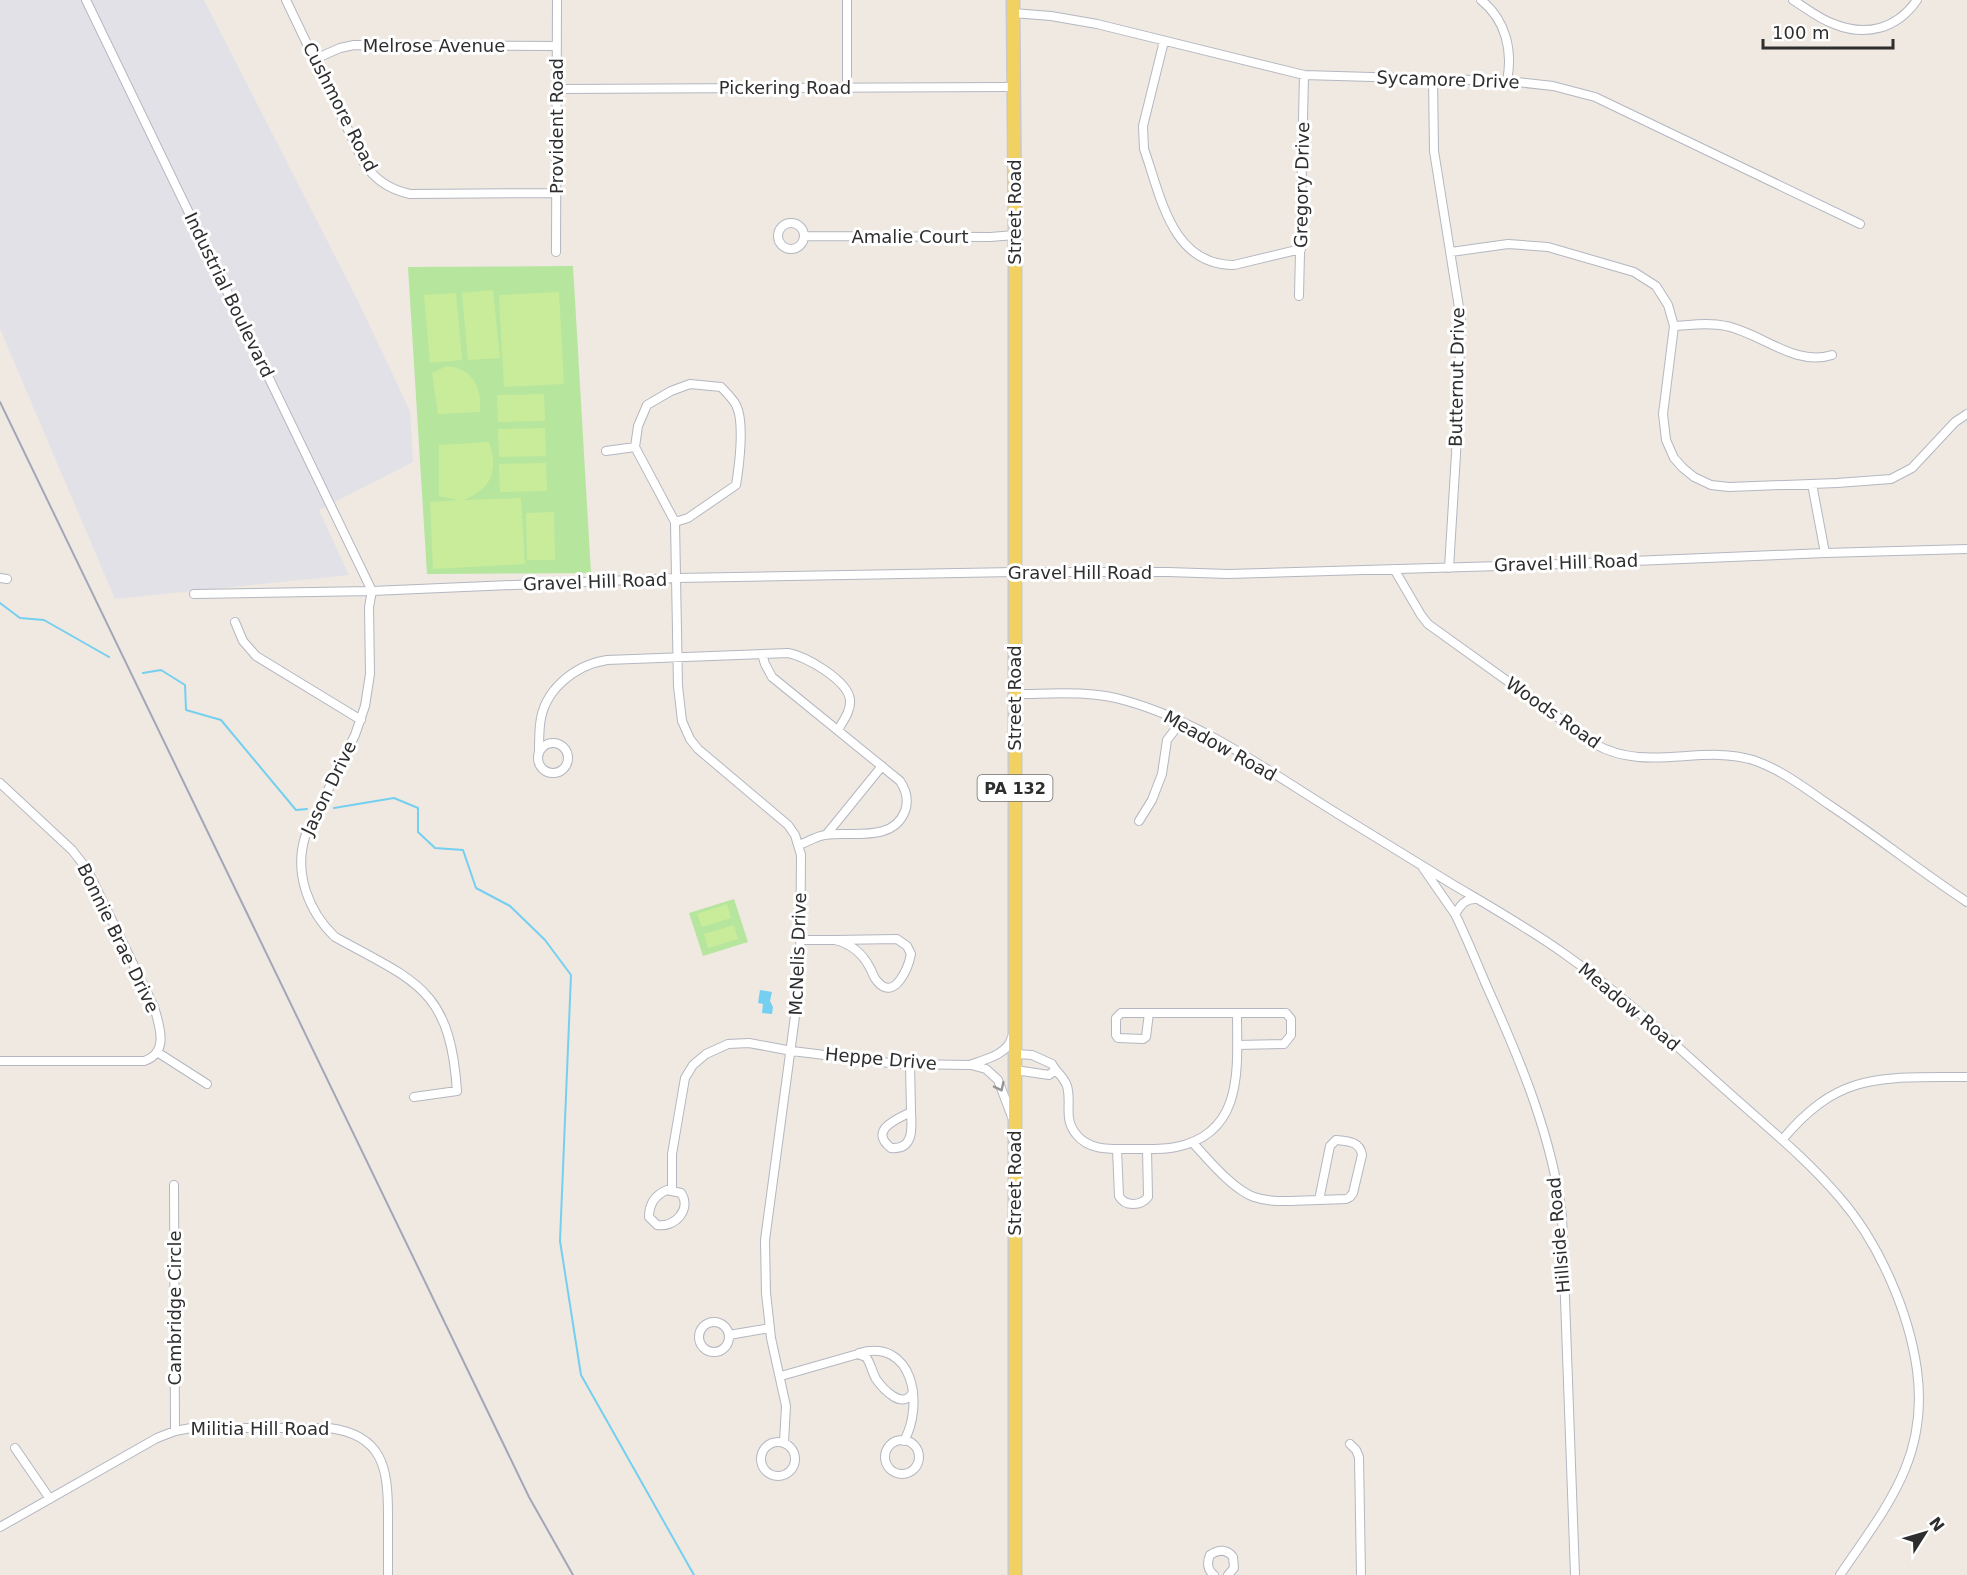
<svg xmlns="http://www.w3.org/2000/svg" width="1967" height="1575" viewBox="0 0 1967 1575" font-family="'DejaVu Sans',sans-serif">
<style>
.industrial{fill:#e3e1e8}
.green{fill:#b6e59e}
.pitch{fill:#c9ec9a}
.water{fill:#75cff0}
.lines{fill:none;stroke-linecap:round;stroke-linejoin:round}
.stream{stroke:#75cff0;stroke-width:2}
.minor-casing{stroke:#b4b7c1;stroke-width:10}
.primary-casing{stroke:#c9c9c9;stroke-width:15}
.minor{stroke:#fff;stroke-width:8}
.primary{stroke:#f2d163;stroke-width:12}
.rail{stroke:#a3a6b8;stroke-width:2}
.oneway{stroke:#969696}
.labels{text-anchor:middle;stroke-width:6;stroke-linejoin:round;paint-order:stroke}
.shield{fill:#fff;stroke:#6d6d6d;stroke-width:1.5}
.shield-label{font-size:16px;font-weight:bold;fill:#2e2e2e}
.street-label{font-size:18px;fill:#2e2e2e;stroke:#fff}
</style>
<rect width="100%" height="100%" fill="#efe9e1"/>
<path class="industrial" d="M0,0H204L358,301L410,411L413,462L319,510L349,575L115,599L0,329Z"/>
<path class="green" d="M573,266L591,573L427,574L408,267Z
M734,899L748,942L703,956L689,913Z"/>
<path class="pitch" d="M493,290L500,358L468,360L462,293Z
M559,292L564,384L504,387L499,295Z
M456,293L462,360L430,363L424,295Z
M447,366C474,369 482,388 480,412L438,414L432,373Z
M544,394L545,421L498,422L497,395Z
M545,428L546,456L499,457L498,429Z
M489,442C499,471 491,490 463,500L521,498L525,564L433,569L430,502L458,500L439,496V445Z
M546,463L547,491L500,492L499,464Z
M554,512L555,560H527L526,513Z
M727,904L731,918L702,927L697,914Z
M734,925L738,939L708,948L704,934Z"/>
<path class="water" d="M760,990L772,992L770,1001L773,1007L772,1014L762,1013L763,1004L758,1003Z"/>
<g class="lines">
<path class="stream" d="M0,603L20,618L44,620L109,657
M143,673L161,670L185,685L186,710L221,720L296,810L307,809
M334,808L394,798L418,808V832L435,848L463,850L476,888L510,906L545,940L571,975L560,1241L581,1375L694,1575"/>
<g class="minor-casing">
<path id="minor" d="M86,0L372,591L369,607L370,674L365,706L355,735L305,837C294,873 308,911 335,937C417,982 450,989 457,1091L414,1097
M286,0L364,163C375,180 391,190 410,194L557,193
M847,0V89
M1481,0C1506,20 1513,51 1507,81
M1793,0C1806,8 1819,19 1834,24C1866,37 1897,29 1917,0
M1013,13L1051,16L1097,24L1304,75L1507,81L1553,86L1595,97L1860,224
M1164,41L1143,126L1144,149C1161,196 1171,265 1234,265L1301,249
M315,59L340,48L354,45L557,46
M1433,79L1434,151L1461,320L1456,454L1449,568
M557,89L1014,87
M778 236a13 13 0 1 1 26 0a13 13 0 1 1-26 0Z
M805,236L990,237L1015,235
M556,252L557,0
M1451,252L1508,244L1548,247L1634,272L1656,286L1668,305L1674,326L1663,414L1666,440L1674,458L1683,468L1694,477L1711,485L1729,487L1837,483L1891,479L1912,468L1955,422L1967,414
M1299,296L1304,75
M1674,326C1691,325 1709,322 1726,326C1761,333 1795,367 1832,355
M606,451L635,447
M1812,484L1825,553
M675,522L688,518L736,485C739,467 745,422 736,405C733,399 726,392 721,387L690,384L671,391L647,405L638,426L635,447L675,522L678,686L682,721L690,739L698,749L788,825L795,835L801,855L800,979L765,1240L766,1293L771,1338L786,1406L784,1442
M1394,569L1421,615L1428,624L1595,744C1645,773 1701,744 1753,760C1780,769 1805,788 1828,804C1875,835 1920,871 1967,902
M0,578L7,579
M194,594L372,591L677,578L1015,572H1168L1228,574L1537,565L1825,553L1967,549
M235,622L243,641L256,656L361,720
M762,654L765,664L772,677L900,781C906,790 909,800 905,811C893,843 851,831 825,835C816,836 808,842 799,845
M1015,694C1052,694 1092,690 1127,701C1204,723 1271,773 1338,814C1376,837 1414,861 1452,884C1491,907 1530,929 1566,955C1623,995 1676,1046 1728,1092C1766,1126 1807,1159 1840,1198C1879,1243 1909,1312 1917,1370C1929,1458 1886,1507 1840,1575
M538 758a15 15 0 1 1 30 0a15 15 0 1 1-30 0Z
M539,753C539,744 539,734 540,725C543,690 575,665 607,660L788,653C805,656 848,680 850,700C851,711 843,721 838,730
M0,783L72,850L87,869L154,1007C160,1027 169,1053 144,1061H0
M1139,821L1152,800L1162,774L1167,740L1181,722
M826,835L882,766
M1423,868L1455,914C1461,905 1465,898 1477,899
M1455,914C1467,938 1477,964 1488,989C1521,1062 1552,1137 1562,1216L1575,1575
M897,939L907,946L911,954C908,969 894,1002 877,981C873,977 873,973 870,968C863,954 851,944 835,940Z
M801,940H835
M1121,1013H1149L1146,1037L1143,1039L1118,1038L1116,1035V1018Z
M1149,1013H1286L1291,1019V1035L1284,1044L1237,1045
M157,1052L207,1084
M1015,1054L1032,1055L1052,1064C1056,1072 1064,1077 1067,1086C1072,1103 1063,1118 1076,1134C1089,1151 1111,1149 1131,1149C1146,1149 1161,1150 1176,1147C1245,1133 1237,1067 1237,1013
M910,1064L911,1112
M972,1064C987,1059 1008,1054 1012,1037
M1015,1070L1049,1075L1054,1071
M911,1112C912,1128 914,1150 891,1148C868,1130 897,1119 911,1112Z
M1336,1140C1347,1141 1360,1141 1362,1155L1353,1193L1350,1197L1346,1199L1319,1200L1330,1146Z
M1782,1140C1840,1070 1883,1078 1967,1077
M1192,1142C1208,1159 1232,1189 1254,1197C1274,1204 1299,1200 1319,1200
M1117,1149L1119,1196C1125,1207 1141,1206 1148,1197L1147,1149
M174,1185L175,1431
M667,1190L681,1193C692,1209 675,1228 657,1225L649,1217C649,1204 655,1195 667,1190Z
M672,1190V1154L685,1078L693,1065L706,1054L728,1044L749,1043L792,1051L898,1064L971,1065L986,1069L998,1080L1012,1117
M699 1337a15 15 0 1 1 30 0a15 15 0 1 1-30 0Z
M729,1335L770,1328
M859,1353C914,1338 924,1405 904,1441
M781,1376L858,1354L866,1357C871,1364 872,1372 876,1379C883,1389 903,1411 913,1392
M885 1457a17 17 0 1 1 34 0a17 17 0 1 1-34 0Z
M761 1459a17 17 0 1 1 34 0a17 17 0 1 1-34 0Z
M1350,1444L1356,1450L1359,1457L1361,1575
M15,1448L50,1499
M0,1527L157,1438L175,1431L191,1428H329C383,1435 388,1468 388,1515C388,1535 388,1555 388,1575
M1214,1575C1207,1570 1207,1562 1210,1555C1219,1549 1227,1549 1233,1557L1234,1568L1228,1575"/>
</g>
<g class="primary-casing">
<path id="primary" d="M1013,0L1015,235V1575"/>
</g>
<use href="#minor" class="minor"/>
<use href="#primary" class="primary"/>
<path class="rail" d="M0,402L529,1497L573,1575"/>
</g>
<defs><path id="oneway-chevron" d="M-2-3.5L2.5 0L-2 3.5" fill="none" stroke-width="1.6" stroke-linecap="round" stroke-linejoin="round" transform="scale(1.5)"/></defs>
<use class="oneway" href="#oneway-chevron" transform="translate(1000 1087) rotate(64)"/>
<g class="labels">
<rect class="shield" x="977.5" y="775" width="75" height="26" rx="4.5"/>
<g class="shield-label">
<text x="1015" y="794">PA 132</text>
</g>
<g class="street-label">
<text x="434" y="52">Melrose Avenue</text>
<text transform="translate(1448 80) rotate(2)" y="6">Sycamore Drive</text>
<text x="785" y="94">Pickering Road</text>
<text transform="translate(340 107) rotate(63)" y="6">Cushmore Road</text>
<text transform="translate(557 126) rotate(-90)" y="6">Provident Road</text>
<text transform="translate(1302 185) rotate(-89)" y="6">Gregory Drive</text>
<text transform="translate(1015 212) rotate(-90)" y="6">Street Road</text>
<text x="910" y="243">Amalie Court</text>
<text transform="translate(229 295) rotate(64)" y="6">Industrial Boulevard</text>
<text transform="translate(1457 377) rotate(-89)" y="6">Butternut Drive</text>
<text transform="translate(1566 563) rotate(-2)" y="6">Gravel Hill Road</text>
<text x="1080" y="579">Gravel Hill Road</text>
<text transform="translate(595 582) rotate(-2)" y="6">Gravel Hill Road</text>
<text transform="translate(1015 698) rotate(-90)" y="6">Street Road</text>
<text transform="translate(1553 713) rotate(35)" y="6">Woods Road</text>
<text transform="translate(1220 746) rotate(29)" y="6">Meadow Road</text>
<text transform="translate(329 788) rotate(-64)" y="6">Jason Drive</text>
<text transform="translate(118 938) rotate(64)" y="6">Bonnie Brae Drive</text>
<text transform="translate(798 954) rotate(-88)" y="6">McNelis Drive</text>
<text transform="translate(1629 1007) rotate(40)" y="6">Meadow Road</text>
<text transform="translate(881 1059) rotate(5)" y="6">Heppe Drive</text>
<text transform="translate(1015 1183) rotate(-90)" y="6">Street Road</text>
<text transform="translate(1559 1235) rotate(-95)" y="6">Hillside Road</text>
<text transform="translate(175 1308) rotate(-90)" y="6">Cambridge Circle</text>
<text x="260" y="1435">Militia Hill Road</text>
</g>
</g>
<g transform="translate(1925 1533) rotate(53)" stroke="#ffffff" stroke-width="4.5" paint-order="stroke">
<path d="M0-4.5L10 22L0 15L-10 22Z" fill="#2e2e2e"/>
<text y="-9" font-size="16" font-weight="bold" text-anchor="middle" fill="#2e2e2e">N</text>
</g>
<path d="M1763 39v9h130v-9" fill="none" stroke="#2e2e2e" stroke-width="3"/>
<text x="1772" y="39" font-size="18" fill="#2e2e2e" stroke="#ffffff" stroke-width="4.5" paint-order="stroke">100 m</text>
</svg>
